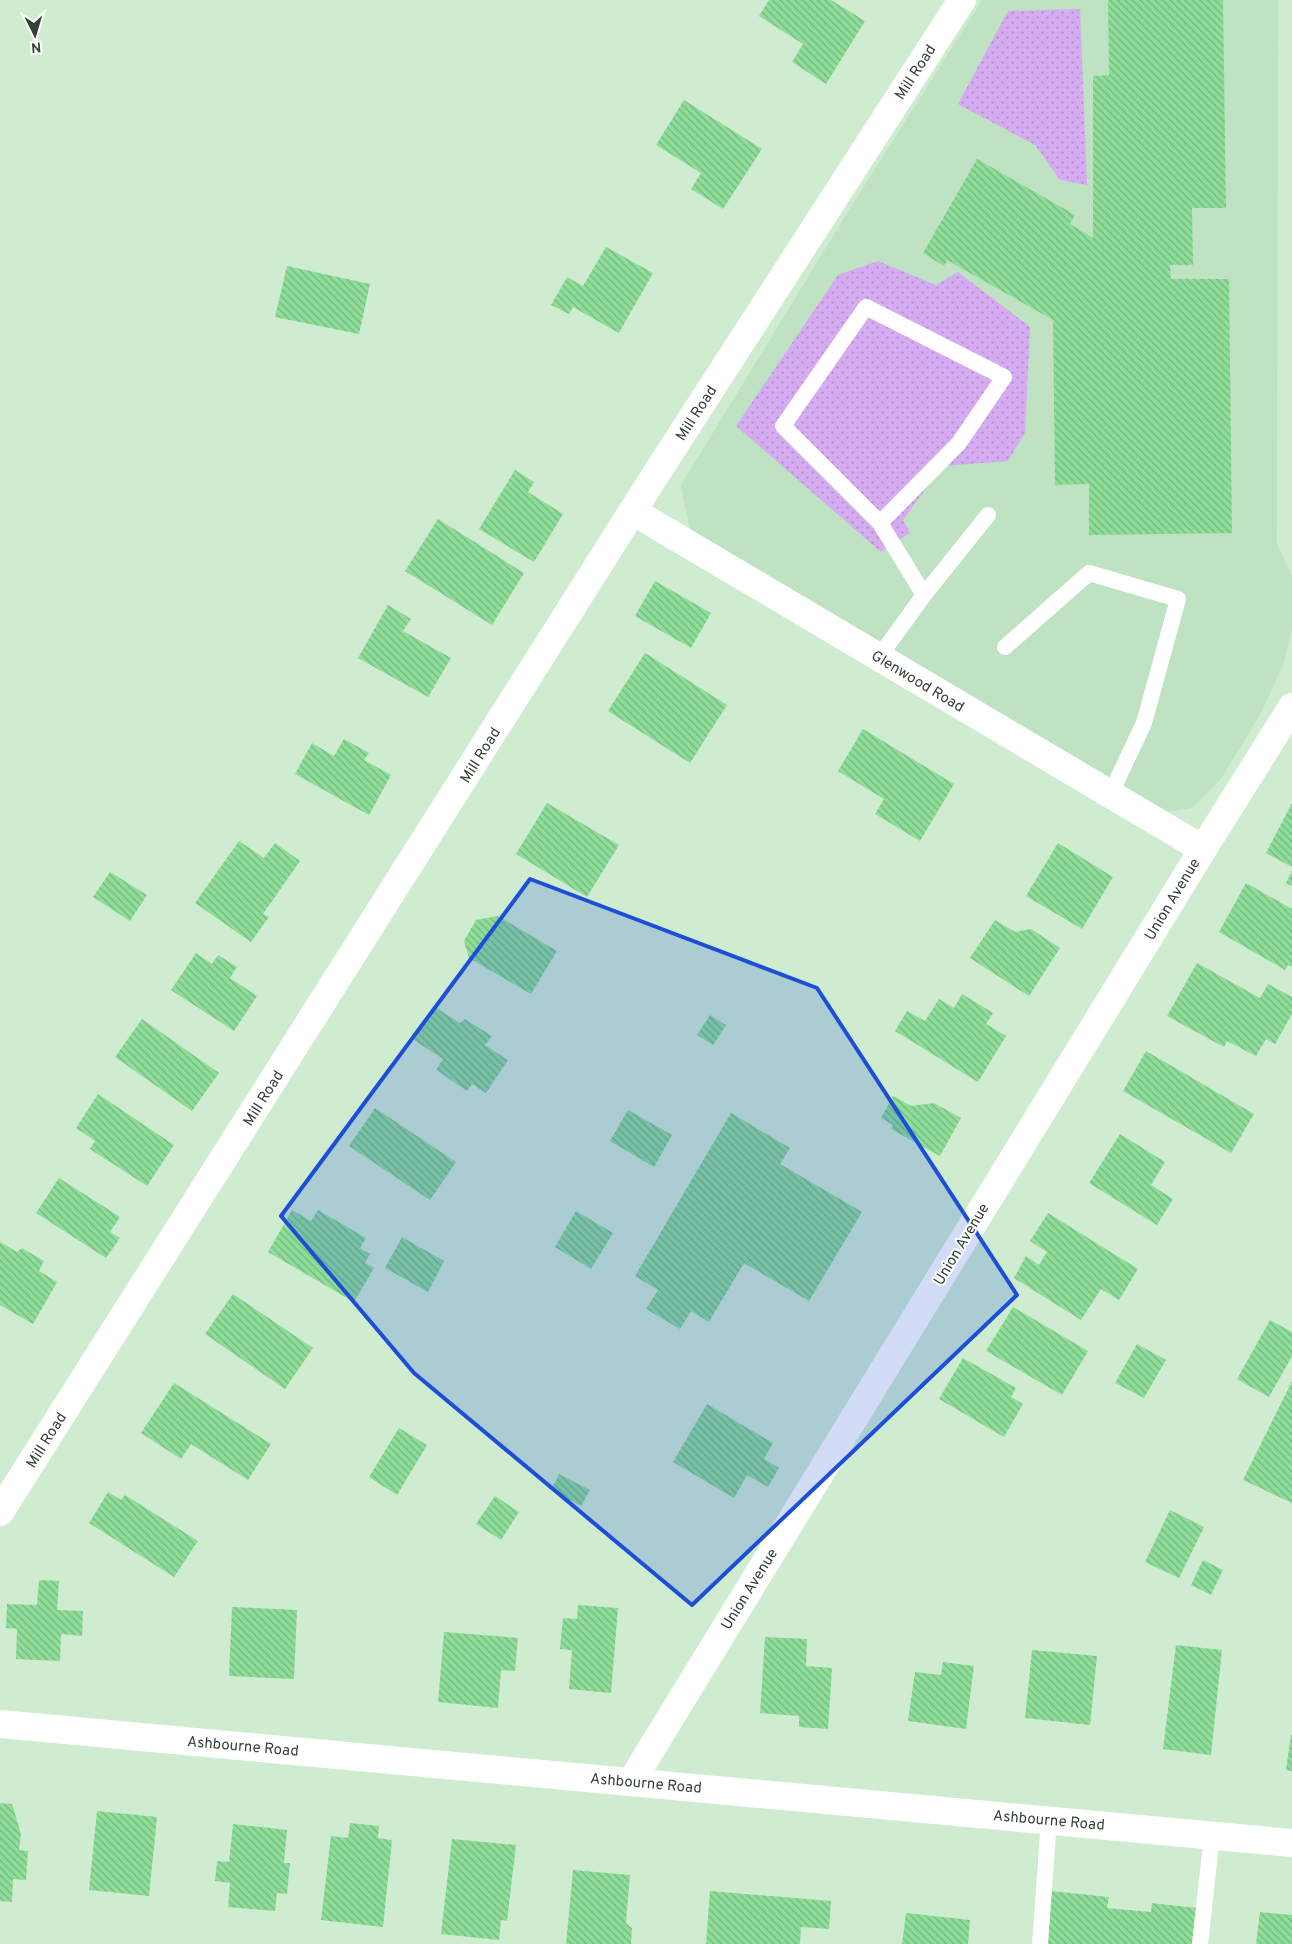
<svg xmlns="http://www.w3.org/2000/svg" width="1292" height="1944" viewBox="0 0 1292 1944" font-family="Overpass,sans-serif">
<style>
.built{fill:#bee2c2}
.park{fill:url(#park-dots)}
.building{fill:url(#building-back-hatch)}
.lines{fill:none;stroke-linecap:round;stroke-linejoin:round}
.lane{stroke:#fff;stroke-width:16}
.street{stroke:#fff;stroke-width:28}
.secondary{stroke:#fff;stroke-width:28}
.marked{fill:#1d4ed8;fill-opacity:0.2;stroke:#1d4ed8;stroke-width:4;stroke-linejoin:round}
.labels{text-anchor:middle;stroke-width:4;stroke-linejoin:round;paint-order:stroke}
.street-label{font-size:15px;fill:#354136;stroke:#fff}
</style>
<defs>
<pattern id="park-dots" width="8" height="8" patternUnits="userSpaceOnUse" patternTransform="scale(1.25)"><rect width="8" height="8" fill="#d5acf1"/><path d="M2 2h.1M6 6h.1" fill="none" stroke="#ae8ec4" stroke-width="1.8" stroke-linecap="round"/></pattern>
<pattern id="building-back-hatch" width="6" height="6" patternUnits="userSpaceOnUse" patternTransform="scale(1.25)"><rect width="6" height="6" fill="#8ede99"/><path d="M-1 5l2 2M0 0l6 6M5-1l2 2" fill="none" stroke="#75b67e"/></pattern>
</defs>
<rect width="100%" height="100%" fill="#cfecd1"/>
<path class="built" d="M982,0H1278L1277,544L1292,576V630L1283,665L1261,713L1221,779L1192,808L1165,812L697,538L690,528L685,507L681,485L844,218Z"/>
<path class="park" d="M1080,9L1087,185L1060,180L1035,145L958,104L1008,11Z
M878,261L936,285L958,272L1030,327L1025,433L1008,461L942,466L903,520L910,533L881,552L736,426L838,275Z"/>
<path class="building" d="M769,0H831L865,21L826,84L792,62L803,44L759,16Z
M1108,0H1223L1226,208H1192L1193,265H1170L1171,279H1229L1232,533L1089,535V484L1055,485L1053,320L947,260L944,266L923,253L977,159L1075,215L1070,224L1093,238V76L1109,75Z
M684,100L762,149L723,209L691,189L701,173L656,145Z
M606,247L653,273L619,333L573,307L569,314L551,305L567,277L583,286Z
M287,266L370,284L359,334L275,317Z
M515,470L534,482L528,492L563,514L534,562L479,529Z
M438,519L524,573L492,625L405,571Z
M655,581L711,613L691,648L635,616Z
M388,605L411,619L403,631L451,658L428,697L358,658Z
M645,653L727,705L690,763L608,711Z
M863,729L954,784L920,841L875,814L884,799L838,771Z
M344,739L369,753L364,760L391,775L369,815L295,774L312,743L334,756Z
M547,803L619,845L587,897L516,854Z
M1292,803V867L1266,853Z
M239,841L264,858L275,843L300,861L263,914L269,917L251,942L195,903Z
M1058,843L1113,877L1082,929L1026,896Z
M1292,871V886L1286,883Z
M110,872L147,895L130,921L93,897Z
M1246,883L1292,909V967L1288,965L1285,970L1219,932Z
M498,916L557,951L531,994L469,958L464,941L476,920Z
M995,920L1015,932L1031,929L1060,948L1029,996L970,958Z
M196,953L212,964L218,955L237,967L230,978L257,996L234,1031L171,990Z
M1197,963L1260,998L1268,984L1292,997V1014L1275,1044L1266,1039L1256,1056L1227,1041L1224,1047L1167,1016Z
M962,994L993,1013L986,1024L1006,1036L978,1082L895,1031L907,1011L925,1021L939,999L954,1008Z
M435,1007L460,1023L465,1019L492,1036L485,1045L508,1060L486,1093L472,1084L467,1091L436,1070L443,1059L414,1040Z
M710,1015L726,1025L713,1045L697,1035Z
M142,1019L219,1073L192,1111L115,1057Z
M1146,1051L1254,1114L1231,1153L1123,1091Z
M98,1094L174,1145L147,1186L90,1149L95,1141L76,1128Z
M893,1096L911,1106L934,1103L961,1118L940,1156L891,1129L893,1125L881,1118Z
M375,1108L456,1162L430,1200L349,1146Z
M628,1110L672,1135L654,1167L610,1141Z
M731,1113L790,1148L780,1164L862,1212L809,1301L744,1263L709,1322L691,1311L680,1329L646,1309L658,1290L635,1276Z
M1120,1134L1165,1162L1151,1185L1173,1199L1157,1225L1089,1183Z
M59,1178L120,1217L110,1232L120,1238L106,1258L36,1213Z
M292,1210L311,1221L318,1210L366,1238L360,1248L370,1254L365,1263L374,1268L354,1302L268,1252Z
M576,1211L613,1233L591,1269L555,1247Z
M1048,1213L1138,1269L1119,1300L1101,1289L1081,1320L1014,1278L1026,1256L1039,1265L1047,1252L1030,1241Z
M402,1237L444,1261L428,1292L385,1268Z
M0,1242L17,1252L22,1248L44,1261L39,1271L57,1282L33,1324L0,1305Z
M233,1294L313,1348L285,1389L205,1334Z
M1013,1307L1088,1351L1062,1395L986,1351Z
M1270,1320L1292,1332V1356L1269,1397L1237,1379Z
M1137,1344L1166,1360L1144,1398L1115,1383Z
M963,1358L1016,1388L1011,1397L1023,1404L1004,1437L939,1399Z
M1292,1381V1503L1243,1480Z
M174,1383L271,1444L248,1480L191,1444L181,1459L141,1433Z
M707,1404L773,1443L764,1459L779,1468L768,1487L747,1475L734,1498L673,1462Z
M399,1428L427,1445L397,1495L369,1477Z
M559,1474L590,1490L581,1506L551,1490Z
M108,1492L121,1500L125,1495L198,1541L174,1577L89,1523Z
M495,1496L519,1512L501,1540L476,1524Z
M1170,1510L1204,1527L1179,1578L1145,1562Z
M1203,1560L1223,1570L1211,1595L1191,1585Z
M39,1580L59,1581L57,1610L83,1611L82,1636L61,1634L60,1661L16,1659L17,1629L6,1628L7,1604L37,1605Z
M578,1605L618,1608L611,1693L569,1689L572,1650L560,1649L563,1618L577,1619Z
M232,1607L297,1610L294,1679L229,1676Z
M444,1632L518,1638L515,1671L501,1670L498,1708L438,1702Z
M765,1637L807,1639L806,1666L832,1668L828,1729L799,1727V1716L760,1713Z
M1176,1645L1222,1650L1211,1755L1163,1749Z
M1032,1650L1097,1656L1090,1725L1025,1718Z
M943,1662L974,1666L966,1729L908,1721L915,1672L941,1675Z
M1291,1735H1292V1771L1286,1770Z
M0,1803L12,1804L21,1834L19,1850L28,1851L26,1880L13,1879L12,1902L0,1901Z
M97,1811L157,1817L149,1896L89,1890Z
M350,1823L379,1826L378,1838L392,1840L383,1927L321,1920L331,1836L348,1838Z
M233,1824L287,1830L284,1863H290L287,1894L277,1893L275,1911L228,1907L230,1883L215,1881L217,1861L229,1862Z
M452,1839L516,1845L507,1921L501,1920L499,1940L441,1934Z
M573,1870L630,1875L626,1923L632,1928L631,1944H566Z
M710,1891L831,1901L829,1929L801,1927L800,1944H706Z
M1051,1891L1109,1897L1107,1908L1151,1912L1152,1903L1196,1908L1192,1944H1046Z
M1260,1912L1292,1915V1944H1256Z
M906,1913L970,1920L968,1944H902Z"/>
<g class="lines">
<path class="lane" d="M924,595L988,515
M1005,647L1089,573L1178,599L1144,723L1110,795
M879,657L924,595L880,523L783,426L866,307L1004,377L959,443L880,523
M1040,1944L1049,1820
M1200,1944L1212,1835"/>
<path class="street" d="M634,512L1203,849
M0,1512L656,474L962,0
M631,1782L1203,849L1292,707"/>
<path class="secondary" d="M0,1724L1292,1843"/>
</g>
<path class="marked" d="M530,879L817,988L1017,1295L692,1605L414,1373L281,1216Z"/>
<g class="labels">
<g class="street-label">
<text transform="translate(915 72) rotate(-57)" y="5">Mill Road</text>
<text transform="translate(696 413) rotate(-57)" y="5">Mill Road</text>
<text transform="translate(918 681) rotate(31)" y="5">Glenwood Road</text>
<text transform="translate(480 755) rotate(-58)" y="5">Mill Road</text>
<text transform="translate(1172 899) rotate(-59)" y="5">Union Avenue</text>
<text transform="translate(263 1098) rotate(-58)" y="5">Mill Road</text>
<text transform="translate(961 1244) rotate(-59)" y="5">Union Avenue</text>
<text transform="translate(46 1440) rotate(-58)" y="5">Mill Road</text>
<text transform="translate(749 1589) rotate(-58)" y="5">Union Avenue</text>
<text transform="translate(243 1746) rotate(5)" y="5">Ashbourne Road</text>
<text transform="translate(646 1783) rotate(5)" y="5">Ashbourne Road</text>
<text transform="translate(1049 1820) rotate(5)" y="5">Ashbourne Road</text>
</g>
</g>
<g transform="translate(35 35) rotate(175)" stroke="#ffffff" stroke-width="4" paint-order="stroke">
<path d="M0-4L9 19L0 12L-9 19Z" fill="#354136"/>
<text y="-8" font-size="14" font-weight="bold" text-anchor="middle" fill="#354136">N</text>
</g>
</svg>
